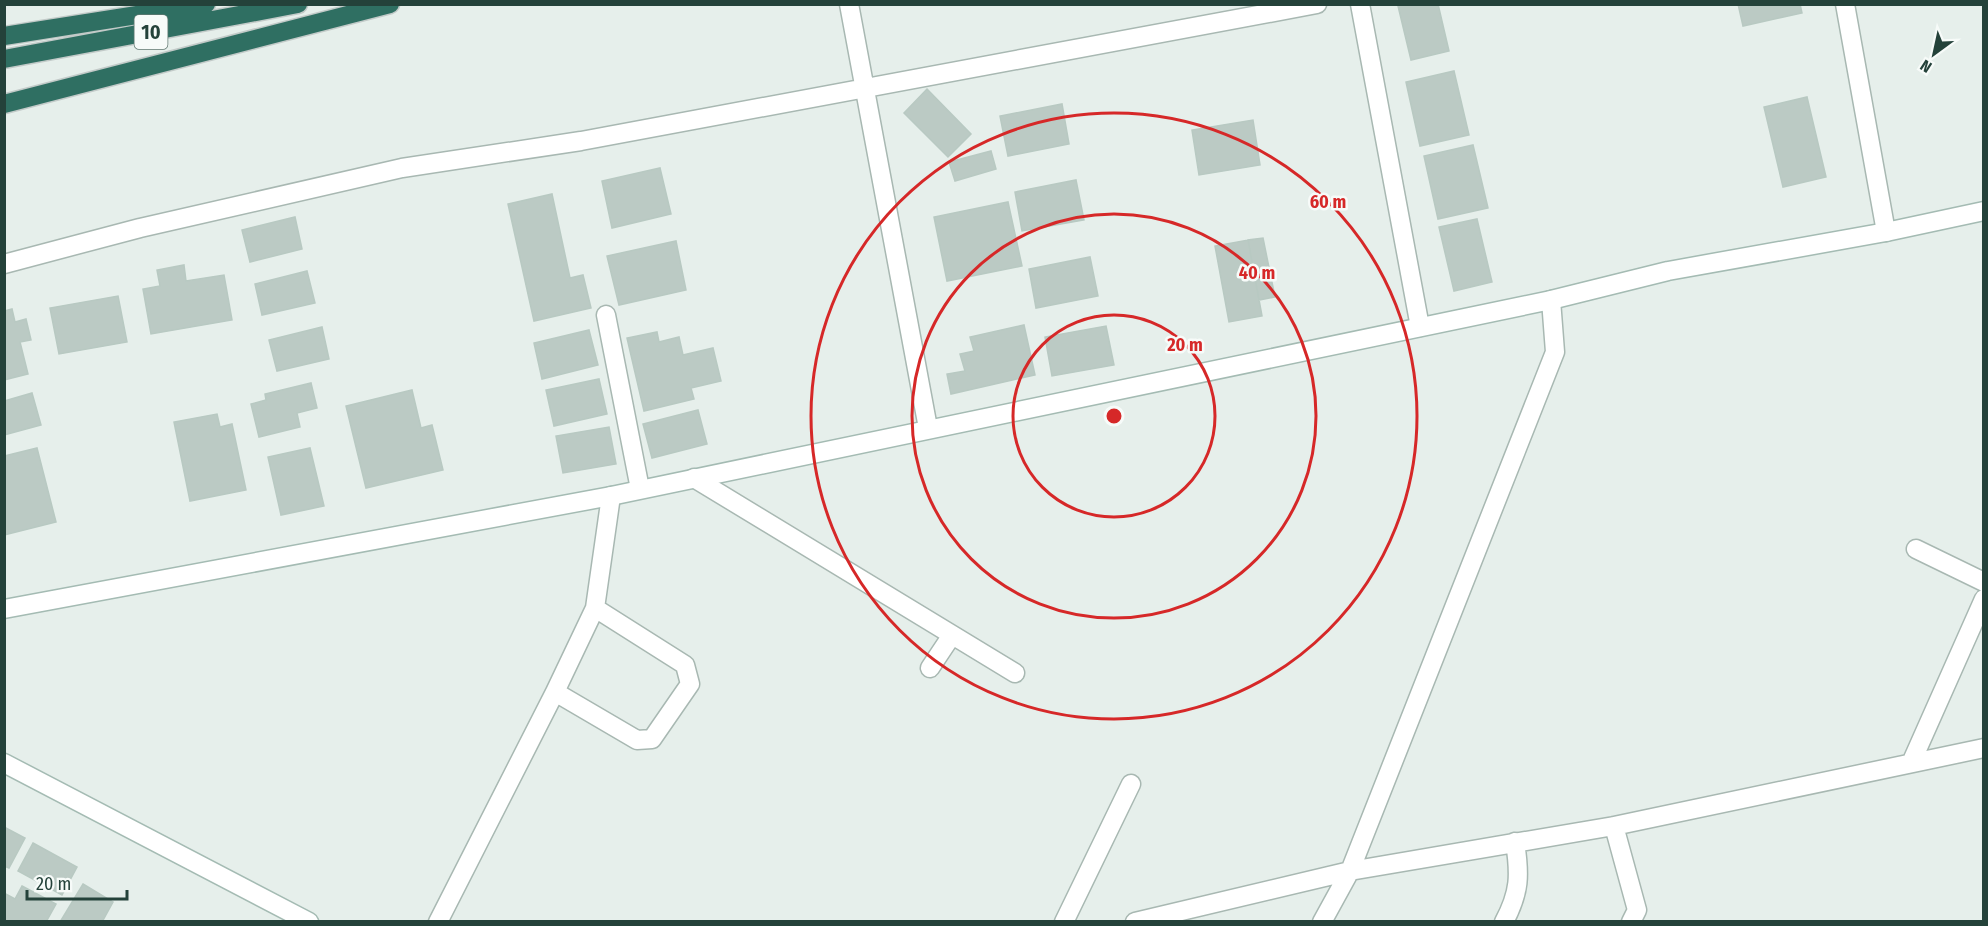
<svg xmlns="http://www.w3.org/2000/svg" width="1988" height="926" viewBox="0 0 1988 926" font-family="'Fira Sans Condensed',sans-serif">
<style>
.building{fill:#bbcac4;stroke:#b8c9c2;stroke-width:1.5}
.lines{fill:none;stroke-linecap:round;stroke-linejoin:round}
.street-casing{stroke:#a8b8b2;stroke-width:21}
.secondary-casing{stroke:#a4bbb3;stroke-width:21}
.highway-casing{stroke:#c2cac8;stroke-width:21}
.street{stroke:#fff;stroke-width:18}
.secondary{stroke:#fff;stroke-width:18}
.highway{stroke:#2f6f62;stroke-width:18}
.ring{fill:none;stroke:#d62828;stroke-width:3}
.labels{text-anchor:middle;stroke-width:5;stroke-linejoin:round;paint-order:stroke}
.shield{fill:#f7fbf9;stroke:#637a73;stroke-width:1.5}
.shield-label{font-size:20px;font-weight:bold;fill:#24423a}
.centre{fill:#d62828;stroke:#f7fbf9;stroke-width:3}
.ring-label{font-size:18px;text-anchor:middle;font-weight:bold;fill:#d62828;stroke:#f7fbf9;stroke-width:5;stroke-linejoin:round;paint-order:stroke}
</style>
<rect width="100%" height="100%" fill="#e6efeb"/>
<path class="building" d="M1403,4H1438L1449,51L1411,60L1398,6Z
M1738,4H1800L1802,13L1743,26Z
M1454,71L1469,135L1420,146L1406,82Z
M927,89L971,134L948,157L904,113Z
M1807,97L1826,177L1783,187L1764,107Z
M1062,104L1069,144L1008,156L1000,116Z
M1253,120L1260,165L1199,175L1192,130Z
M1473,145L1488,208L1438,219L1424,156Z
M991,151L996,169L955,181L949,162Z
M660,168L671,214L612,228L602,181Z
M1076,180L1084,220L1022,231L1015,192Z
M552,194L570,278L583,275L591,308L534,321L508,204Z
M1008,202L1022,266L947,281L934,217Z
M295,217L302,249L250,262L242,230Z
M1477,219L1492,282L1454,291L1439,227Z
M1263,238L1275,297L1259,300L1248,240Z
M1248,240L1262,316L1229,322L1215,246Z
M676,241L686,290L619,305L607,256Z
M1090,257L1098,296L1036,308L1029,269Z
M184,265L186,281L224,275L232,320L151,334L143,289L160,286L157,270Z
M307,271L315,303L262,315L255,284Z
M118,296L127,342L59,354L50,308Z
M12,309L15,322L26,319L31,340L20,342L28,374L4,380V311Z
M1024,325L1035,375L951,394L947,374L965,371L960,354L974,351L970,337Z
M1106,326L1114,365L1052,376L1045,337Z
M322,327L329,359L277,371L269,340Z
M589,330L598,365L542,379L534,343Z
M657,332L659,342L679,337L683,355L713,348L721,381L691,388L694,399L644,411L627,338Z
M599,379L607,414L554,426L546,390Z
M311,383L317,408L297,413L300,427L259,437L251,404L266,400L265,394Z
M412,390L421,428L432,425L443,470L366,488L346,406Z
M32,393L41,425L4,435V401Z
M698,410L707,444L652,458L643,424Z
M217,414L220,427L232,424L246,490L190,501L174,422Z
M609,427L616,464L563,473L556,436Z
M37,448L56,522L4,535V456Z
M310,448L324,506L281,515L268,457Z
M4,827L25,838L9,868L4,866Z
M33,843L77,867L62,895L18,871Z
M83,884L113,902L102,922H60Z
M22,886L56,904L46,922H4V893L15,899Z"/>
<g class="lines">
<g class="street-casing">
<path id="street" d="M849,4L928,428
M1360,4L1420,327
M1845,4L1886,232
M4,264L140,228L402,168L581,141L1317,4
M606,315L640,489
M694,478L1015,673
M1916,549L1984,582
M930,668L952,635
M555,692L637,740L652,739L690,684L685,665L595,608
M1912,761L1984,599
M1614,826L1637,910L1631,922
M438,922L555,692L595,608L611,496
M1064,922L1131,784
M1135,922L1350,871L1614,826L1984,748
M1322,922L1350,871L1555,352L1551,300
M1504,922C1520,892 1520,875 1515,842"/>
</g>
<g class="secondary-casing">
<path id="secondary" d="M4,609L611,496L1551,300L1668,271L1886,232L1984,211
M4,763L309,922"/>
</g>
<g class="highway-casing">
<path id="highway" d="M4,36L206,4
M4,59L298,4
M4,104L390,4"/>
</g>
<use href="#street" class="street"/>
<use href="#secondary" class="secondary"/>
<use href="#highway" class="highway"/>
</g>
<g class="ring">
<circle cx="1114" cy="416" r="101"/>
<circle cx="1114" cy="416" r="202"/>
<circle cx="1114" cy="416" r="303"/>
</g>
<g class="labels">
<rect class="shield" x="134.5" y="15" width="33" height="34" rx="4.5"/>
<g class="shield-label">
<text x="151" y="39">10</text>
</g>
</g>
<circle cx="1114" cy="416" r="9" class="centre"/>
<g class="ring-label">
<text x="1328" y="208">60 m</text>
<text x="1257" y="279">40 m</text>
<text x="1185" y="351">20 m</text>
</g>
<rect width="1988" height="926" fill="none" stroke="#24423a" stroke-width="12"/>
<g transform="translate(1934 54) rotate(213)" stroke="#f7fbf9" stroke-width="4.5" paint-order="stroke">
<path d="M0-4.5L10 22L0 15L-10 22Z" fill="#24423a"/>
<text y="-9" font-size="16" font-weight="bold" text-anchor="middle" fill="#24423a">N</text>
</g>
<path d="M27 890v9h100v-9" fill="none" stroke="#24423a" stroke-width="3"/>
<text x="36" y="890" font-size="18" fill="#24423a" stroke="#f7fbf9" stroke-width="4.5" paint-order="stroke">20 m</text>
</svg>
